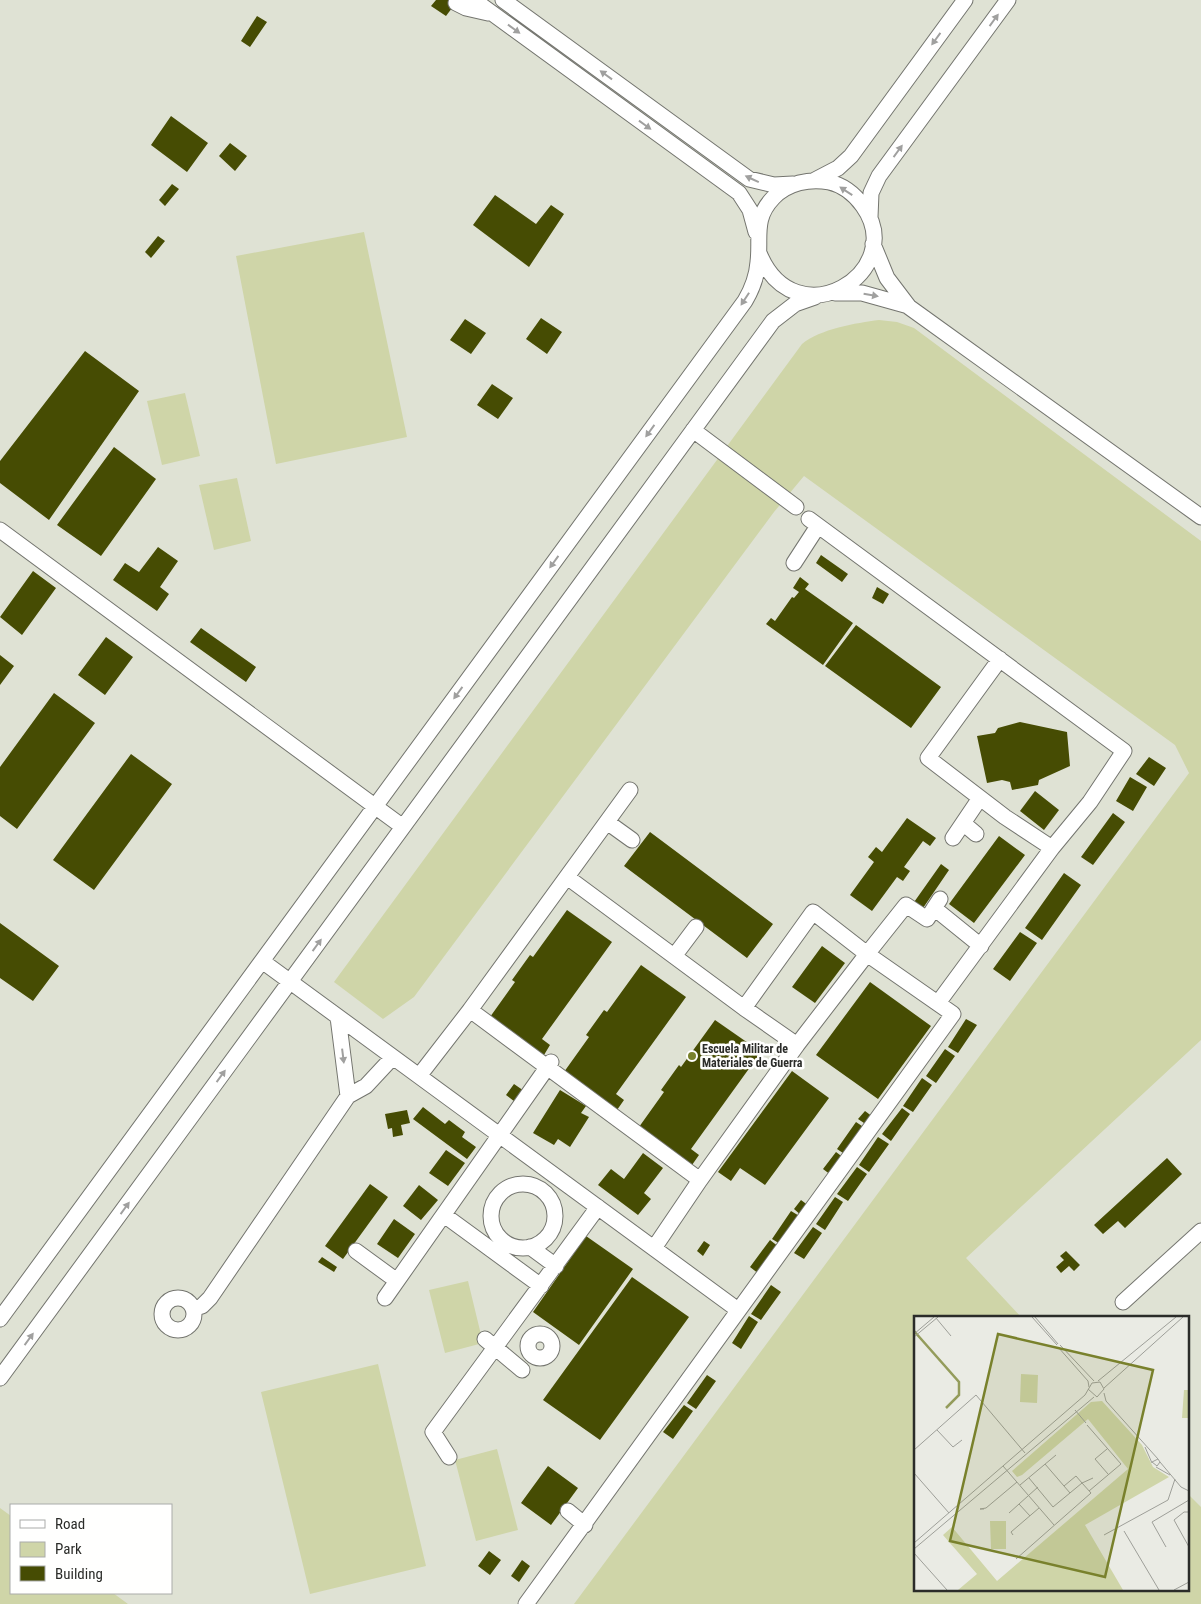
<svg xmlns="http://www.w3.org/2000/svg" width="1201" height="1604" viewBox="0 0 1201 1604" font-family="'Roboto Condensed',sans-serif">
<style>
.built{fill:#dfe2d4;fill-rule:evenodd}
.green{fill:#cfd5a8}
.building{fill:#464c03}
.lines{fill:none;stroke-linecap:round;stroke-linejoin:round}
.minor-casing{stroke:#74756f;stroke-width:17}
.minor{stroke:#fff;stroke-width:15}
.oneway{fill:#a0a09f}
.poi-dot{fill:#79812c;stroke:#fffffe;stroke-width:2}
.labels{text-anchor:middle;stroke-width:5;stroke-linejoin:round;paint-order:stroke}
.poi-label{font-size:12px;font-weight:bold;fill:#2b2c29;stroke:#fffffe;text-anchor:start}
.inset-river{fill:none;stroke:#949c5b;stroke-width:2.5}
.inset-road{fill:none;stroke:#9e9f99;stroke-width:1}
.view{fill:#79812c;fill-opacity:0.15;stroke:#79812c;stroke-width:2.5}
.inset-edge{fill:none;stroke:#2b2c29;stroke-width:2.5}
</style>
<rect width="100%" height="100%" fill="#eaebe4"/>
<path class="built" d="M0,0H1201V1604H0ZM915,1318H1187V1590H915ZM11,1505H171V1593H11Z"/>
<path class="green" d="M364,232L407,437L276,464L236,256Z
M879,320L897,322L914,328L1201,541V1040L966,1258L1022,1318H915V1590H1187V1493L1201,1507V1604H574L1189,773L1175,745L804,476L774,512L414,997L383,1019L334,982L802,344C820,329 856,323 879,320Z
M185,393L200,456L162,465L147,401Z
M237,478L251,541L214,550L199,485Z
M468,1281L483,1343L445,1353L429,1290Z
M378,1364L426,1566L310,1594L261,1392Z
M497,1449L518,1530L476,1541L455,1460Z
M0,1508L11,1516V1593H113L128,1604H0Z"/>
<path class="building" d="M436,0H458L446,16L431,6Z
M257,16L267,22L250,47L241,41Z
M171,116L208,143L187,172L151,145Z
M230,143L247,156L235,171L219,156Z
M172,184L179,189L165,206L159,200Z
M495,195L536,224L551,205L564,214L529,267L473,225Z
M158,236L165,241L151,258L145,252Z
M541,318L562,332L547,354L526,339Z
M465,319L486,333L471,354L450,340Z
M85,351L139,391L49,520L0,483V461Z
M492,384L513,398L498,419L477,405Z
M114,447L156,479L101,556L57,525Z
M158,547L178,561L160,587L169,594L157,611L113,580L125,563L139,572Z
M821,555L848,574L842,582L816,563Z
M33,571L56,588L22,635L0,617Z
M800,577L809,584L805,589L853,623L823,665L766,624L771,618L775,621L792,597L794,598L799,592L793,588Z
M877,587L889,594L883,604L872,598Z
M856,625L941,687L911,728L825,666Z
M201,628L256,667L246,682L190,642Z
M106,637L133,657L105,695L78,675Z
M0,655L14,666L0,685Z
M54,693L95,723L17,829L0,816V767Z
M1020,722L1067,732L1070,766L1039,780L1038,785L1012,790L1010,782L1002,780L987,783L977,736L995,733L998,728Z
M131,754L172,784L94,890L53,860Z
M1149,757L1166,768L1154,786L1136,774Z
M1130,777L1147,787L1133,811L1116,801Z
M1035,791L1059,810L1044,830L1020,811Z
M1113,813L1125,822L1093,865L1081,857Z
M907,818L936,838L930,846L923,841L904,867L910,871L903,881L897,877L872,911L850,895L874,862L868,857L876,847L882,852Z
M650,832L773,924L747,958L624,866Z
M999,836L1025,855L974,923L949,904Z
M941,864L949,870L921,911L912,905Z
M1064,873L1081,885L1042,940L1025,928Z
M567,910L612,942L542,1039L550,1045L544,1055L490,1017L515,982L512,980L530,955L533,957Z
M0,923L59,966L33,1001L0,978Z
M1020,932L1037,943L1010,981L993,969Z
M822,946L845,963L815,1003L792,987Z
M641,965L686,997L616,1094L624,1100L617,1110L564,1072L589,1037L586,1035L604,1010L607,1012Z
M870,982L931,1026L878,1099L816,1055Z
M966,1019L977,1025L958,1053L948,1047Z
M715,1020L761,1052L691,1149L699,1155L692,1165L639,1127L664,1092L661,1090L679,1065L681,1067Z
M945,1049L955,1056L936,1083L926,1076Z
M792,1071L829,1098L765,1185L740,1168L731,1181L718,1172Z
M922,1078L932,1085L913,1112L903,1106Z
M514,1084L527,1093L519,1105L506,1095Z
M560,1090L586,1106L581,1113L589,1117L570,1147L558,1139L554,1145L533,1133Z
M423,1107L445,1124L449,1120L465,1132L462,1137L476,1147L467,1159L413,1119Z
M902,1108L910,1114L891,1141L882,1134Z
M407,1110L410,1123L401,1125L403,1135L393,1137L392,1128L388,1129L385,1114Z
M865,1111L873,1117L867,1125L858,1119Z
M856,1122L865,1128L846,1155L837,1149Z
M878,1137L889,1144L869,1172L859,1165Z
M446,1150L465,1163L448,1186L429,1173Z
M836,1152L844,1158L831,1175L823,1169Z
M643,1153L663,1168L644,1193L651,1199L638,1215L598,1185L611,1169L624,1179Z
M1167,1158L1182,1174L1125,1228L1118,1221L1103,1234L1094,1225Z
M857,1167L867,1174L848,1201L837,1194Z
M370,1184L388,1197L343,1259L325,1246Z
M419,1185L438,1200L421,1220L403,1206Z
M835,1197L843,1202L825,1230L816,1224Z
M801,1200L809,1206L802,1216L794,1209Z
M791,1211L801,1217L782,1245L772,1239Z
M394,1219L415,1234L398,1258L377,1244Z
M813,1227L822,1233L804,1259L794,1253Z
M586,1236L633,1269L579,1345L533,1312Z
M770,1240L779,1247L759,1274L750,1267Z
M704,1241L710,1245L703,1256L697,1251Z
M1066,1251L1080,1265L1074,1271L1069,1266L1061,1273L1056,1267L1064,1260L1060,1256Z
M322,1257L337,1267L334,1272L318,1262Z
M632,1277L689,1317L600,1440L543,1400Z
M771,1285L781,1292L761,1320L751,1314Z
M749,1316L758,1322L741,1349L732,1343Z
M707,1375L716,1381L696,1409L687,1403Z
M684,1405L693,1411L673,1439L663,1432Z
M548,1466L578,1488L551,1525L521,1503Z
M489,1551L501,1560L490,1575L478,1566Z
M522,1560L530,1566L519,1582L511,1576Z"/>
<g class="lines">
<g class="minor-casing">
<path id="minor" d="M474,0L739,193L750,210L756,232
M503,0L749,179L774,185L793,184
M456,3L466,8L488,13
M815,180L838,168L851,156L965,0
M870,217L871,193L879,176L1008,0
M873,244L887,278L909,307L1201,517
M835,293H862L905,305
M693,430L796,507
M809,519L1124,751L1090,802L1052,848L938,1003
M0,530L403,827
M794,563L818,526
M1000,659L928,758L1005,817L1052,848
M607,822L632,840
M963,823L976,834
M953,838L980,798
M567,877L744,1008L797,1045
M934,908L981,946
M675,955L696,927
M262,961L738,1310
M470,1010L700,1180L797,1045L867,954L813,912L744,1008
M338,1017L348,1096
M419,1076L470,1010L630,790
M491 1216a32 32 0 1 1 64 0a32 32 0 1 1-64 0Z
M444,1215L541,1286
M530,1247L556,1266
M654,1248L700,1180
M356,1251L397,1281
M162 1314a16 16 0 1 1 32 0a16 16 0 1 1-32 0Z
M385,1298L551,1062
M1123,1302L1201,1231
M193,1309L202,1306L210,1298L348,1096L366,1086L393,1057
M0,1319L745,301C752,289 757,276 758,262C761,237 753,219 773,198C787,183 810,178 829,182C843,185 855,195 863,206C910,272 795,342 759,253
M528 1346a12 12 0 1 1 24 0a12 12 0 1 1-24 0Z
M485,1339L522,1370
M0,1378L773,321L795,304L815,297
M449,1457L433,1432L598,1207
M568,1511L585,1525
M526,1604L953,1014L867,954L906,905L927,919L940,899"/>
</g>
<use href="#minor" class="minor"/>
</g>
<defs><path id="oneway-solid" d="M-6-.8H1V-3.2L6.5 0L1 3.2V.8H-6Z" transform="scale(1.25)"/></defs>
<g class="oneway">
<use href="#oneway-solid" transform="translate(994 20) rotate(-54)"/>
<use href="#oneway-solid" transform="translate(514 29) rotate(36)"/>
<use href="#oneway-solid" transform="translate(936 39) rotate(126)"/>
<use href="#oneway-solid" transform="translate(606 75) rotate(-144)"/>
<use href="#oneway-solid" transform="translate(645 125) rotate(36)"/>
<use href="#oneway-solid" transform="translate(898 151) rotate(-54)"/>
<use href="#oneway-solid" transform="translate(752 179) rotate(-155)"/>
<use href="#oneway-solid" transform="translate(846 191) rotate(-147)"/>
<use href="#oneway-solid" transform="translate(871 295) rotate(10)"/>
<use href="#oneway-solid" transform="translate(745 299) rotate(123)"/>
<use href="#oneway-solid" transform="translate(650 431) rotate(126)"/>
<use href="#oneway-solid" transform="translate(554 562) rotate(126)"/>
<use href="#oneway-solid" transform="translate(458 693) rotate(126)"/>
<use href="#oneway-solid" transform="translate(317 945) rotate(-54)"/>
<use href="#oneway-solid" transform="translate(343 1056) rotate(83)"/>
<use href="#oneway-solid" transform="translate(221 1076) rotate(-54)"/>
<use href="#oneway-solid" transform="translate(125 1208) rotate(-54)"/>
<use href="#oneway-solid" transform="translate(29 1339) rotate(-54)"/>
</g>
<circle class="poi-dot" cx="692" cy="1056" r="5"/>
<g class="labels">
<g class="poi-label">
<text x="702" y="1053">Escuela Militar de<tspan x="702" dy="14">Materiales de Guerra</tspan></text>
</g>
</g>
<g transform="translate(914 1316)">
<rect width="275" height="275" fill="#eaebe4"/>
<path d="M107,58L124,59L123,87L106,86ZM270,74H275V102H268ZM188,85L228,129L239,151L255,161L171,209L209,274H44L63,258L29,219L38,211L83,265L214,153L174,103L108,159L103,161L98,155L177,86ZM76,205H92V233H77Z" fill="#cfd5a8"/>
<path class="inset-river" d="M0,15L45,66V79L32,92"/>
<path class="inset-road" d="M118,1L143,29M121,1L144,28M22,2L37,20M0,18L20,1M0,21L24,1M146,29L180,65M144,31L174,65L175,71M184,65L262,1M190,72L269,1M190,77L192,85L244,143M161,94L172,107M173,109L207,148L175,175M23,114L39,131L48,124M231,131L238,147M193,133L181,143L194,158M0,134L62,79L111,137M246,146L243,150L238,146L244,143L246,146L267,171L275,175M131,148L156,177M89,150L140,209M242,151L256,159M0,157L35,197M115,162L139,191L168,167L162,160L150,170M106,169L142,139M105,188L116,200M70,193H66L72,192L103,166M275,196H270L260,204L275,231M95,197L124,171M210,215L245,274M99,219L97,216L125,192M190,219L254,184L261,163M0,227L171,79L178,67L186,66L190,73L183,81L174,73M252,231L238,206L275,184M0,233L180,81M0,237L33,274M102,243L177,177L168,167L179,162M260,274L275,266"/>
<path class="view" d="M84,18L239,54L191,261L36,225Z"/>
<rect width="275" height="275" class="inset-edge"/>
</g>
<rect x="10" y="1504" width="162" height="90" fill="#fffffe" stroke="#aaaba9"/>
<rect x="20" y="1520" width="25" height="8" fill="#ffffff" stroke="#aaaba9"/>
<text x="55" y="1529" font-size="15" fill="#2b2c29">Road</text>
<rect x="20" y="1542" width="25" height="15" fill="#cfd5a8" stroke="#aaaba9"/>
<text x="55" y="1554" font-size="15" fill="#2b2c29">Park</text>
<rect x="20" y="1566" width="25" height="15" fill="#464c03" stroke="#aaaba9"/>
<text x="55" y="1579" font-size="15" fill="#2b2c29">Building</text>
</svg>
